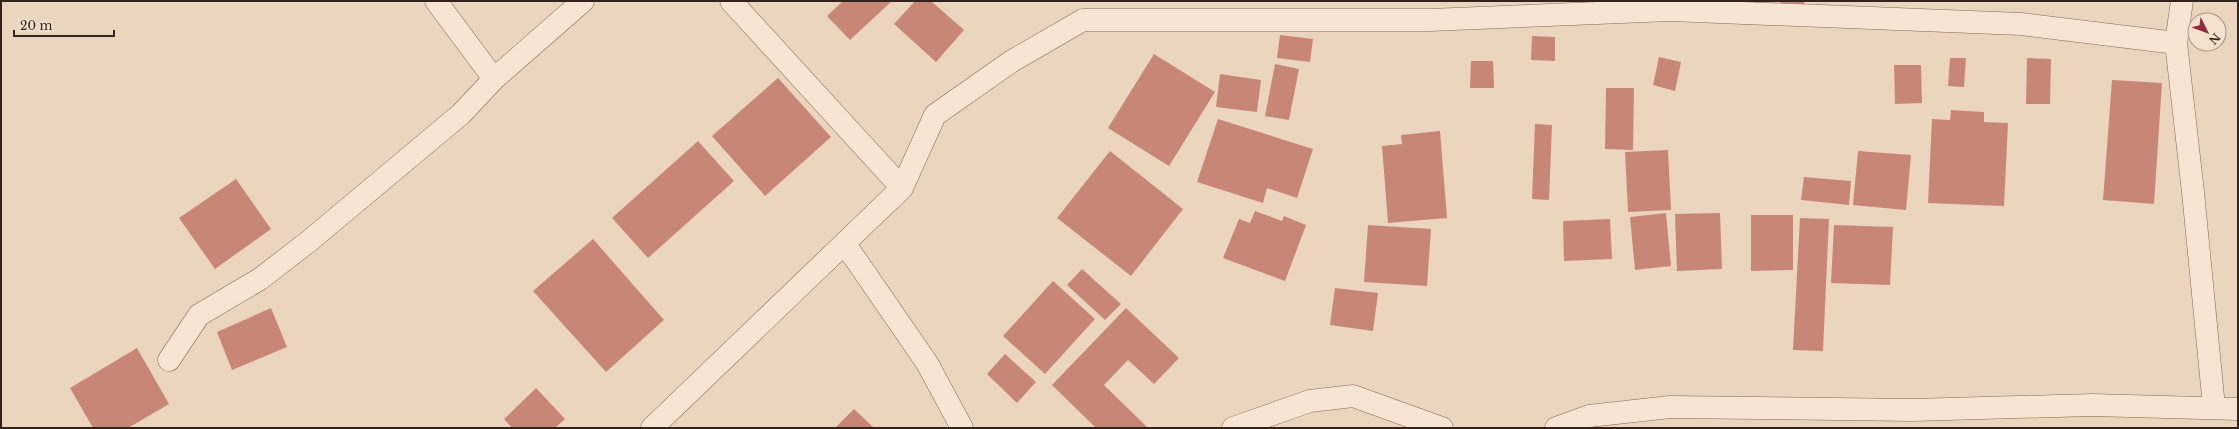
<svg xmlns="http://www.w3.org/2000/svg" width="2239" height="429" viewBox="0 0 2239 429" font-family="'Libre Baskerville',serif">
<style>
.building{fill:#c88776}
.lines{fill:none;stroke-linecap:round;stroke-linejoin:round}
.minor-casing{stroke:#836658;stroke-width:23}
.minor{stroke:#f7e4d2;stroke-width:22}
</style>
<rect width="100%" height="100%" fill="#ecd5bf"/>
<path class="building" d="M843,1H892L850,40L827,16Z
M915,1H931L964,30L936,62L894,24Z
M1780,1H1804V4L1780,3Z
M1280,35L1313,39L1310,62L1277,58Z
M1532,36L1555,37V61L1531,60Z
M1154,54L1215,92L1169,166L1108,128Z
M1659,57L1681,62L1675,91L1653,85Z
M1950,58H1966L1964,87L1948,86Z
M2027,58L2051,59L2050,104H2026Z
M1471,61H1493L1494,88H1470Z
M1275,64L1299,69L1289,120L1265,116Z
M1894,65H1921L1922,103L1895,104Z
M1220,74L1261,80L1257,112L1216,107Z
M778,78L831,137L765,196L712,136Z
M2112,80L2162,83L2154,204L2103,200Z
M1606,88H1634L1633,150L1605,149Z
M1951,110L1984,112V122L2008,123L2004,206L1928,203L1932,119L1950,120Z
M1218,119L1313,149L1297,198L1267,188L1263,203L1197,182Z
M1535,124L1552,125L1549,200L1532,199Z
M1440,131L1447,218L1388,223L1382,146L1402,144L1401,135Z
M698,141L734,181L648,258L612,218Z
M1668,150L1671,210L1628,212L1625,152Z
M1110,151L1183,209L1131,276L1057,218Z
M1858,151L1911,155L1906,210L1853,205Z
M1804,177L1851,181L1849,205L1801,200Z
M236,179L271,229L215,269L179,218Z
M1255,211L1282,221L1284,216L1306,225L1285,281L1223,258L1239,219L1250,223Z
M1666,213L1671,266L1635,270L1630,217Z
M1720,213L1722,269L1677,271L1675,214Z
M1751,215H1793V270L1751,271Z
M1800,218L1829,219L1823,351L1793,350Z
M1610,219L1612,259L1564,261L1563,221Z
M1368,225L1431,229L1427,286L1364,282Z
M1834,225L1893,227L1890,285L1831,283Z
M593,239L664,320L606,372L533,291Z
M1082,269L1121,304L1105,320L1067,285Z
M1053,281L1095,319L1045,374L1003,336Z
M1335,288L1378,293L1373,331L1330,325Z
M271,308L287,347L232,370L217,332Z
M1126,308L1179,358L1154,384L1128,360L1104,385L1148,428H1096L1052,385Z
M137,348L169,404L128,428H93L70,388Z
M1005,354L1036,382L1017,403L987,374Z
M536,388L565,419L555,428H512L504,419Z
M854,409L874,428H835Z"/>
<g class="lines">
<g class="minor-casing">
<path id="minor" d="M436,1L494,79
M731,1L902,188
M2182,1L2176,43L2193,192L2214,407
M845,244L927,363L962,428
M169,360L199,315L260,279L308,242L461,114L494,79L583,1
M652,428L902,188L935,115L1012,61L1083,20H1430L1670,10L2021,24L2176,43
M1233,428L1310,401L1353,396L1442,428
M1556,428L1589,416L1670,407L1913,410L2092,405L2238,409"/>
</g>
<use href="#minor" class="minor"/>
</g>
<rect width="2239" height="429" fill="none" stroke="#34221c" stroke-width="4"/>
<g transform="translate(2207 32) rotate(132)"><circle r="19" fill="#f3e1ce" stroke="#a79587"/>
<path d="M0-3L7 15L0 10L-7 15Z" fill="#902b42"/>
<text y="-6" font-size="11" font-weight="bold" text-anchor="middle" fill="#34221c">N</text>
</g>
<path d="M14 30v6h100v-6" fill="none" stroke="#34221c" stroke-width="2"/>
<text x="20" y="30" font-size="12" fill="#34221c" stroke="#f3e1ce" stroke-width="3" paint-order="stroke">20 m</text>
</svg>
